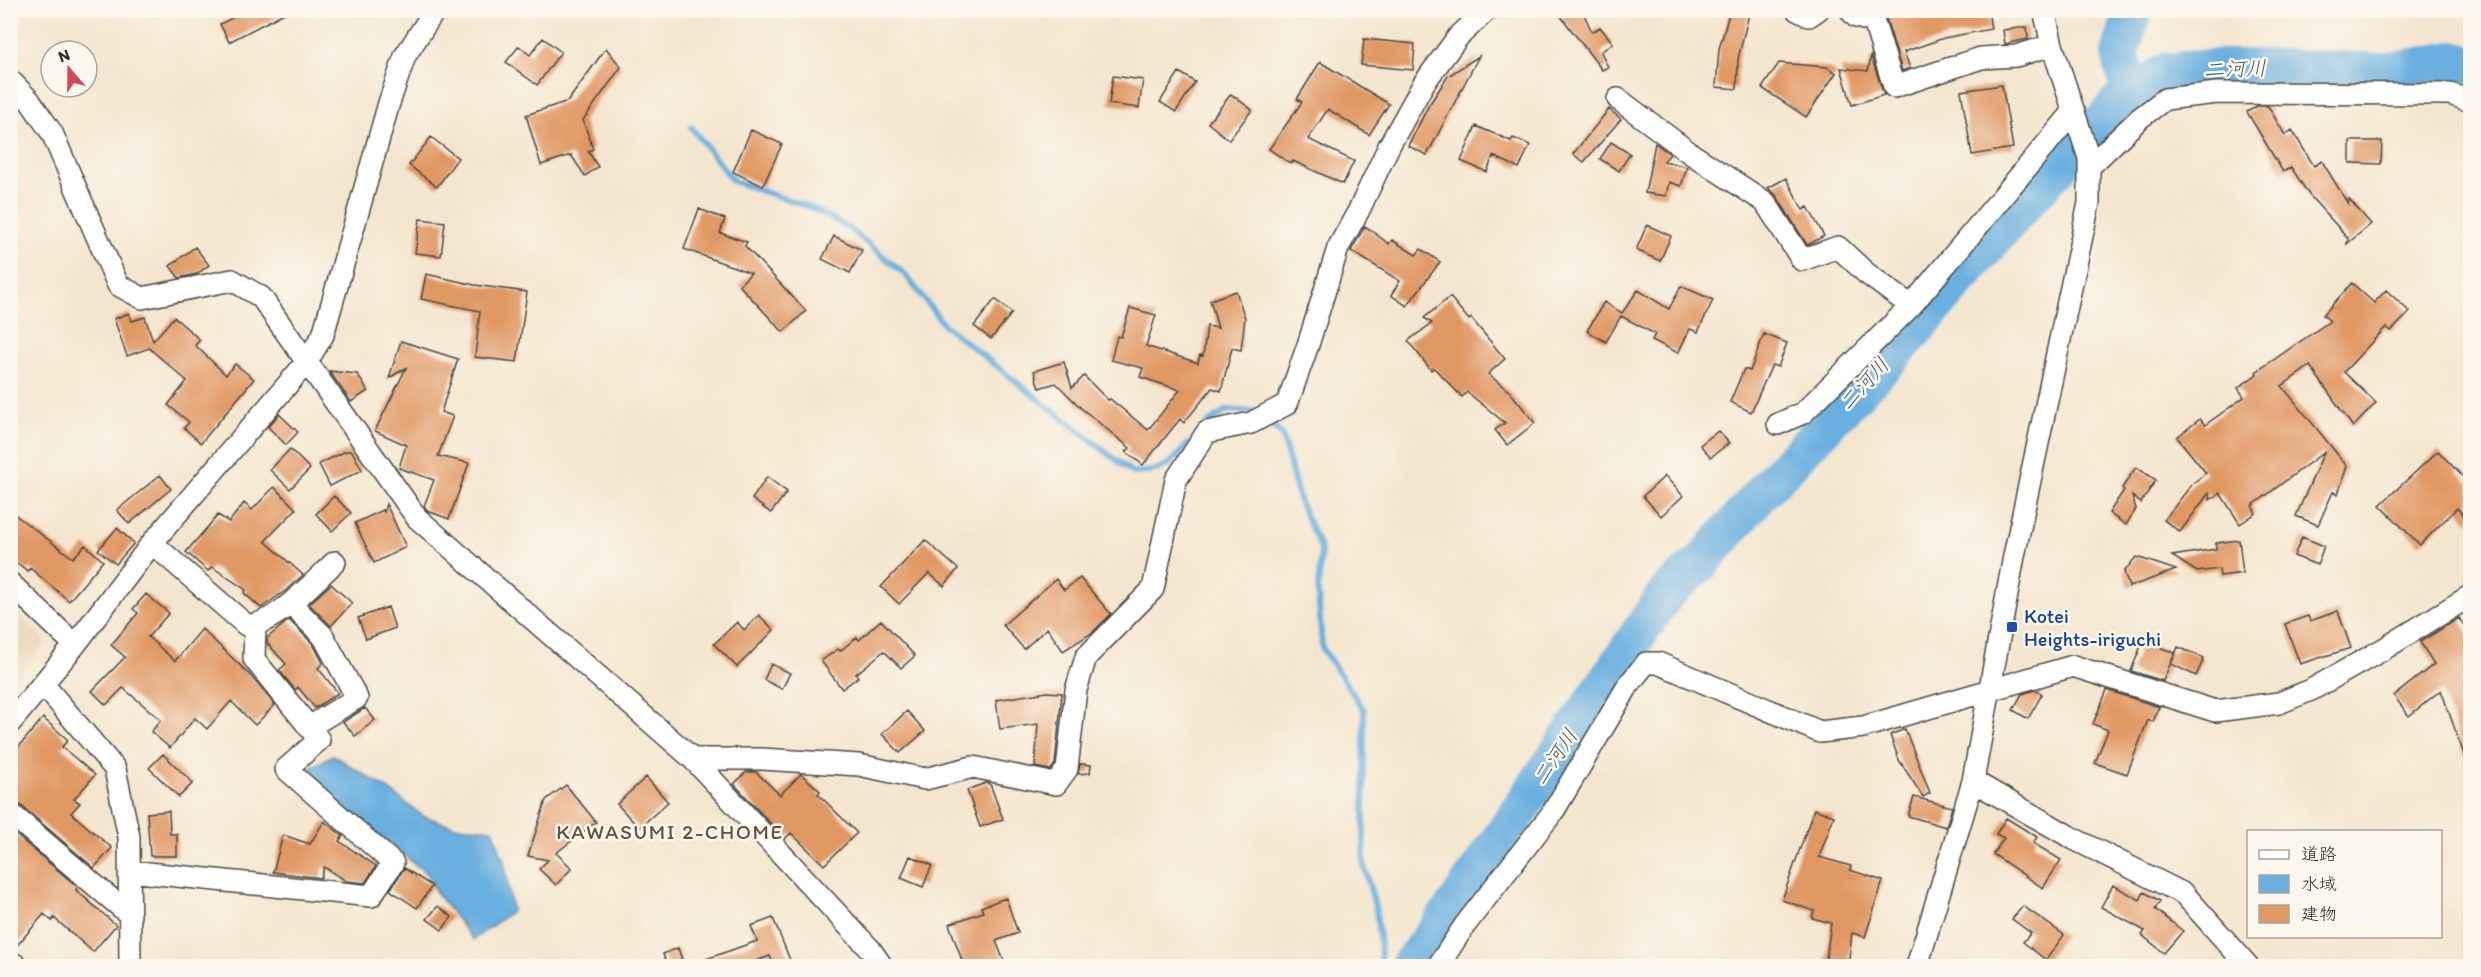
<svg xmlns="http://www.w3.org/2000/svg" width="2481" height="977" viewBox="0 0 2481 977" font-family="Itim,'Klee One',sans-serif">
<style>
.built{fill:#ecd8ba}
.water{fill:#69afdf;stroke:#4a6d85;stroke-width:1.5}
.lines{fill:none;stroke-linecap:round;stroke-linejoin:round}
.stream{stroke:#69afdf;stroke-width:6}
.river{stroke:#69afdf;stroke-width:38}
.building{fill:#e09864}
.minor-casing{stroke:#494743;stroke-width:24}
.minor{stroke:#fff;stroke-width:21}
.transit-dot{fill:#1a4fb4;stroke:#fbf7ec;stroke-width:2}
.labels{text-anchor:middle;stroke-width:5;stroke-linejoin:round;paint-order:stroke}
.transit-label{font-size:20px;fill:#164399;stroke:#fbf7ec;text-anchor:start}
.water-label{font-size:21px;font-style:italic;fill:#41596a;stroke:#fbf7ec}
.neighbourhood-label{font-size:21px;letter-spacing:1.5px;fill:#6a513f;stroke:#fbf7ec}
</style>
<rect width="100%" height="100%" fill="#fbf7ec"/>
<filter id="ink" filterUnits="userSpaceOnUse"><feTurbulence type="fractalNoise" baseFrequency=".0167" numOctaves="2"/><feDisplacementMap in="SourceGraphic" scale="12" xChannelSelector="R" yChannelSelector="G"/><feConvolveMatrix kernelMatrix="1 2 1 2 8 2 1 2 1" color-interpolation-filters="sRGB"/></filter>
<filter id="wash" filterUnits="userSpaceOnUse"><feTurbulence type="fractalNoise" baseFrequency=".008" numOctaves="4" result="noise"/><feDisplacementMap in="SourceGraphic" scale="24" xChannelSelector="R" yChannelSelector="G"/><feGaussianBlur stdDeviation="1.35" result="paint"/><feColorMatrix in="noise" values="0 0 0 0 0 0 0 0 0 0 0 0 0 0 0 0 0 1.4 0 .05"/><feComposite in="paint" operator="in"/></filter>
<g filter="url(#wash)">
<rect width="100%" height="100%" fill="#f4e6ce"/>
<path class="built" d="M10,606L44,637V645L11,686Z"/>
<path class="water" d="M333,755L389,790L423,816L454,826L493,829L505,865L512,911L473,940L437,894L427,874L302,773Z"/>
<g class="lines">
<path class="stream" d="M691,127L733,181L812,208L850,229L905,274L944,325L1133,473C1163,472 1169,466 1188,444
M1265,419L1282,435L1300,503L1321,549L1318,592L1322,648L1364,710V865L1376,910L1381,954V966
M1207,424L1227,410L1258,412"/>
<path class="river" d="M2109,114L2129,89L2120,54L2133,10
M1409,966L1458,901L1667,592L1702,562L1762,492L1897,351L2026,202L2109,114L2165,72L2210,68H2283L2385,72L2453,60L2470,65"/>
</g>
<g id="blocks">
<path class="building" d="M247,10H290L229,42L220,24Z
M1556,10H1582L1592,32L1600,27L1613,43L1601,52L1608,67L1602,70Z
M1730,10H1750L1738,59L1737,89L1716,87L1719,49Z
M1879,10H1988L1991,29L1944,38L1904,52L1910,68L1902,71L1886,18Z
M2027,27L2028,39L2005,44L2003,30Z
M543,38L561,52L537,85L506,62L519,46L530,55Z
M1364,39L1415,44L1413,70L1361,65Z
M606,48L621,67L583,120L593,149L588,151L598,167L585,176L571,155L541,165L526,115L568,101Z
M1479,56L1427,155L1408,146L1429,105L1448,76Z
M1871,56L1884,95L1852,105L1841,68L1868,71Z
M1320,62L1389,104L1369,135L1328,109L1308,139L1354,161L1343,184L1293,161L1291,164L1269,149L1302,102L1297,99Z
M1779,63L1827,67L1836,73L1806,117L1762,88Z
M1179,72L1195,82L1176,112L1160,102Z
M1113,76L1143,80L1139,108L1109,104Z
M2002,85L2013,148L1972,155L1961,91Z
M1231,94L1252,110L1229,140L1208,123Z
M2257,106H2268L2285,135L2292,130L2314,166L2322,161L2348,204L2349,199L2371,224L2347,244L2348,238L2309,195L2291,167L2283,172L2247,112Z
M1609,109L1621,119L1584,162L1573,154Z
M1476,126L1511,141L1513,138L1530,145L1519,168L1493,156L1487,172L1461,161Z
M751,130L782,144L763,186L733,172Z
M431,137L458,158L437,187L409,165Z
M2350,141H2382L2381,164L2350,163Z
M1611,142L1630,154L1619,171L1600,159Z
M1655,143L1670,154L1664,161L1687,167L1681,186L1669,182L1666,196L1645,193Z
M1786,178L1803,210L1808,207L1824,236L1807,245L1776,195L1768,188Z
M699,209L725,219L720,233L747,242L745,246L806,311L783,332L739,285L751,273L684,249Z
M420,219L445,222L441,256L415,253Z
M1647,225L1671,236L1660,261L1636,250Z
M1365,226L1389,244L1392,240L1416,255L1421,249L1440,262L1407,306L1391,295L1400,281L1351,251Z
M834,236L862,250L850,273L822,259Z
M195,247L209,265L197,274L179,278L170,266Z
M426,274L475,285L527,292L517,362L475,357L480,311L421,299Z
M2352,283L2374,303L2386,290L2410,312L2391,331L2386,327L2344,372L2376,403L2353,427L2310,366L2282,386L2347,466L2338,494L2333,492L2318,525L2296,516L2324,452L2252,506L2256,513L2240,524L2220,493L2210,500L2209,493L2180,532L2164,520L2192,484L2206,473L2177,437L2200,419L2205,425L2244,397L2238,388L2257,374L2256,372L2330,321L2323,315Z
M1681,286L1713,300L1698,332L1690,329L1678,353L1652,340L1655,334L1621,316L1606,342L1587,331L1604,302L1622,313L1638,290L1669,309Z
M1236,291L1245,318L1241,350L1232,348L1221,391L1212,388L1184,423L1180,419L1143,465L1126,452L1130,448L1081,408L1056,383L1039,388L1034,371L1064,362L1072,388L1084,376L1108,400L1110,399L1148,430L1180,390L1140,377L1143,368L1111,360L1117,336L1121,337L1130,308L1156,315L1146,346L1198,363L1200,355L1203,356L1207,326L1218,328L1210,300Z
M1450,297L1469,320L1471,318L1505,359L1488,374L1510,392L1535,423L1507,445L1495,430L1505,423L1467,392L1462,397L1434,368L1431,370L1408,341L1432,323L1424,318Z
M995,299L1012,313L991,339L974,326Z
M129,313L132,321L145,317L153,341L174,317L200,340L195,345L226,375L235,364L254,379L201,443L184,428L189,422L168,405L187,381L149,348L127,356L114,319Z
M1764,334L1787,343L1778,367L1772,365L1751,412L1730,402L1744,369L1750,371Z
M401,341L458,359L441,412L453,416L438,456L469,463L449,519L428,511L424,506L434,480L399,468L406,445L375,431L406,368L389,378Z
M329,371L357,374L368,391L351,402Z
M279,414L298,432L286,445L268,427Z
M1718,431L1729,443L1711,457L1700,445Z
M290,449L310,469L290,489L270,470Z
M346,451H352L362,470L330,486L319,464Z
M2438,451L2470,484V523L2457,508L2420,545L2380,505Z
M2136,467L2156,480L2141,503L2132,496L2136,509L2126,525L2109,513L2124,490L2122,488Z
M160,475L171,489L129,524L117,510Z
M1665,476L1683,496L1661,516L1643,496Z
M767,477L787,492L771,513L752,499Z
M274,487L296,509L265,541L303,575L285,591L261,608L244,593L246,590L212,567L208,571L186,552L218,515L229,522L244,503L252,510Z
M334,496L351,513L332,531L316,514Z
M386,504L406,547L374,563L355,523L383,510L384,512Z
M10,511L73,558L85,545L103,561L69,601L30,568L28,571L10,558Z
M117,528L134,543L116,564L98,550Z
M2302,537L2324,546L2317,565L2294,556Z
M925,540L958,569L944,586L929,573L899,604L881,587Z
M2239,540L2243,573L2220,576L2219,569L2197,572L2172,556L2216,549V543Z
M2136,557L2146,560L2176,570L2129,587L2124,572Z
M1080,578L1111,614L1092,633L1063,651L1047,628L1024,649L1003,625L1056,579L1064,590Z
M331,584L352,603L331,626L309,604Z
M146,594L169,613L148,637L175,661L202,629L249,674L275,705L255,725L231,701L207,729L195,718L170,748L151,732L161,720L123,688L106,705L92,691L125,657L111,645L138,613L133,609Z
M388,607L395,628L366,639L358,618Z
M2338,611L2351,648L2300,664L2285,624L2308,616L2310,621Z
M759,615L774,630L737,667L714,644L737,622L744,630Z
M2459,618L2470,636V765L2468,766L2441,690L2409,716L2394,696L2434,664L2420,642Z
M289,620L313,644L323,663L318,668L338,693L315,708L298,687L295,690L279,670L286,664L267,643V638Z
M881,620L915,656L901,668L884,651L856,674L858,677L842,689L821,661L838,649L840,651L857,637L859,640Z
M2143,641L2175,653L2163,681L2131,671Z
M2178,647L2204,658L2196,676L2171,664Z
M771,664L790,673L782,689L764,680Z
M2035,690L2042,694L2028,719L2013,710L2022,694Z
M2107,690L2159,707L2153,722L2148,720L2127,774L2095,763L2108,730L2093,724Z
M1047,692L1062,693L1055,764L1051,770L1035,767L1038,724L1000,729L996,700Z
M365,708L375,720L355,736L343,722Z
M907,711L925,731L900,753L882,734Z
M43,718L68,740L62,747L95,775L74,799L80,803L71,813L112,848L94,868L18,803L10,801V757Z
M1905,729L1930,793L1923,797L1899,760L1890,735Z
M163,754L193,783L179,797L149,768Z
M1080,764L1091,765L1090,773L1078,774Z
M746,772H756L780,795L801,774L820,791L818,794L857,833L824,865L791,833L785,839L734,784Z
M646,777L668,802L639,828L617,804Z
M986,783L990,784L1003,819L980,827L967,790Z
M566,785L596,822L556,853L572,868L556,885L539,869L548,860L528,856L546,800Z
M1914,797L1952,807L1946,827L1908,816Z
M1814,809L1834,816L1819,857L1851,866L1850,870L1883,881L1865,937L1852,933L1848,966H1825L1831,923L1812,918L1814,911L1782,900Z
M169,811L170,834H177V856H150L147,813Z
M2006,818L2037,837L2033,843L2061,860L2043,888L1993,854L2004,838L1996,834Z
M324,821L343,836L339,841L376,866L365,883L346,881L324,867L321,878L273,872L283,835L310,844Z
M10,830L78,887L76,890L116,925L93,952L54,918L52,921L44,914L14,949L10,948Z
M910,856L932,865L923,887L901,878Z
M404,868L432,886L417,908L390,890Z
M2113,885L2140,900L2144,892L2160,901L2155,909L2183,931L2164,953L2142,935L2145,931L2101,907Z
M1006,898L1018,933L996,941L1006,966H964L949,924L983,912L981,907Z
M438,906L452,917L442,930L427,919Z
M2023,906L2064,935L2046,960L2023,942L2031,933L2012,919Z
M773,918L790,960L774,966L770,956L742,966H692V964L757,941L751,926Z
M678,948L684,966H667L663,954Z"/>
</g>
</g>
<g filter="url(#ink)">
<use href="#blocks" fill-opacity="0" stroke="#494743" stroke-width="1.5"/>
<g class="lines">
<g class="minor-casing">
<path id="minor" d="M1797,10L1809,16L1818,10
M1850,10L1856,17L1874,22L1894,87L1981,58L2016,56L2052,45
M10,80L30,101L52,133L118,285L142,298L232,280L261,297L417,518L693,759L870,949L882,966
M1618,99L1690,153L1765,202L1802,260L1838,247L1866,273L1911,306
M2090,166L2140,118L2165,99L2217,93L2450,94L2470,101
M1778,424L1803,413L1911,306L2074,111
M152,543L246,625C274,627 315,580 335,562
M10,583L75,645
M255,626L254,659L309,727
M43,684L115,769L129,837L130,966
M10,723L75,645L152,543L306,363L323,335L389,103L405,56L435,10
M693,759H762L859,765L925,779L973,767L1056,784L1067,769L1076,690L1086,657L1153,589L1176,480L1207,432L1251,423L1287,404L1308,345L1338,248L1359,210L1389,146L1424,83L1458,37L1487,10
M1973,781L2074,839L2184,894L2248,966
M10,813L130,915
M129,871L371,896L393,863L286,769L319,740L309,727L357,698L323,636L291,604
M10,961L17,966
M1438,966L1465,925L1553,812L1629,684L1646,663H1658L1820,732L1863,727L2073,666L2215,711L2279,703L2311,690L2382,650L2470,596
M1917,966L1973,781L2014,556L2089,203V158L2052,45L2044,10"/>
</g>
<use href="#minor" class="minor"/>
</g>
</g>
<rect class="transit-dot" x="2006" y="621" width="12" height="12" rx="3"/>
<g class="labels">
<g class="transit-label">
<text x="2024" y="623">Kotei<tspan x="2024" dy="23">Heights-iriguchi</tspan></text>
</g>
<g class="water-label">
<text transform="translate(2235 69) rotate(-2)" y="7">二河川</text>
<text transform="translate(1864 384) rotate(-48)" y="7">二河川</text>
<text transform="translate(1555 757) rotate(-56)" y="7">二河川</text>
</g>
<g class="neighbourhood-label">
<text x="670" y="839">KAWASUMI 2-CHOME</text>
</g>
</g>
<rect width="2481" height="977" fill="none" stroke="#fbf7ec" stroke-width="36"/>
<rect x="2247" y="830" width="195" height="108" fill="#fbf7ec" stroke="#a8a59f" stroke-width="1.5"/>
<rect x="2259" y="850" width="30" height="9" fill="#ffffff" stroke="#a8a59f" stroke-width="1.5"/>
<text x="2301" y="860" font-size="18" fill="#2b2b2b">道路</text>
<rect x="2259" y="875" width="30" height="18" fill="#69afdf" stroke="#a8a59f" stroke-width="1.5"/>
<text x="2301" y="890" font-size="18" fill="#2b2b2b">水域</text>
<rect x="2259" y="905" width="30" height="18" fill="#e09864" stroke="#a8a59f" stroke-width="1.5"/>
<text x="2301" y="920" font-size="18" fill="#2b2b2b">建物</text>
<g transform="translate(69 69) rotate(340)"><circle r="28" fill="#fbf7ec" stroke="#a8a59f" stroke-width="1.5"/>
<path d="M0-4.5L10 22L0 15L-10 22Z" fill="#d1495b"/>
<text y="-9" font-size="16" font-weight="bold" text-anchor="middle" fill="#2b2b2b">N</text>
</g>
</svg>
